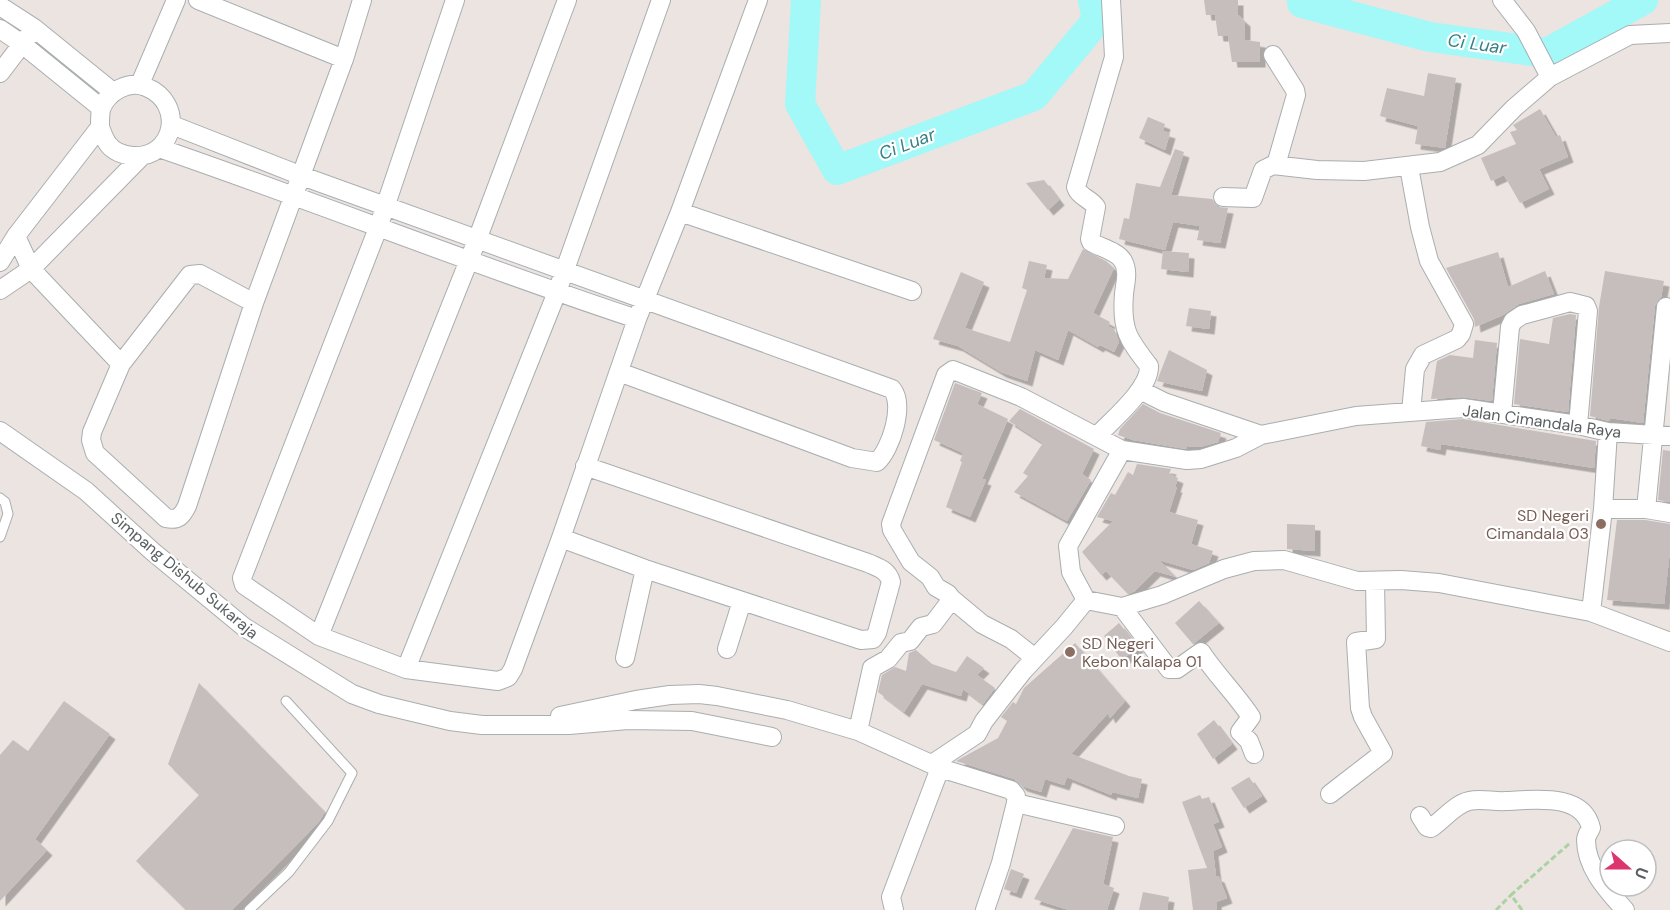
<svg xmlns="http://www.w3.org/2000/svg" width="1670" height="910" viewBox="0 0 1670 910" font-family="'DM Sans',sans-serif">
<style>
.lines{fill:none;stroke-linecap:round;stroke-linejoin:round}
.river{stroke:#a3f8f8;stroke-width:30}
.building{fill:#c6bebd;filter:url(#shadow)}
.lane-casing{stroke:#aaaeb0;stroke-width:11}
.street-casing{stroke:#aaaeb0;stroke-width:20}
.path{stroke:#aad2a2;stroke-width:3;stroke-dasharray:6 3;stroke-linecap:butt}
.lane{stroke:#fff;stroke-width:9}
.street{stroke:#fff;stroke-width:18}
.education-dot{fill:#8d6e63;stroke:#fff;stroke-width:2}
.labels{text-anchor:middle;stroke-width:4.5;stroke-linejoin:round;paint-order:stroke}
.street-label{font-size:16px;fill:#595f60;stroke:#fff}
.education-label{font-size:16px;fill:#785e54;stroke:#fff;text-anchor:end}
.water-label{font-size:18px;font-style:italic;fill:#388086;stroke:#fff}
</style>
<defs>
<filter id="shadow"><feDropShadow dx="5.5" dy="5.5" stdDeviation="0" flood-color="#0004"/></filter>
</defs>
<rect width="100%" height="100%" fill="#ebe4e0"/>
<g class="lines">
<path class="river" d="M806,0L800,104L837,170L1034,96L1097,20L1093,0
M1302,0V3L1430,37L1547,53L1643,0"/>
</g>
<path class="building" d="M1204,0H1238V15L1245,21V40L1260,42V62H1232L1228,36H1218L1215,15H1206Z
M1428,73L1456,78L1445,148L1415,144L1418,126L1380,116L1387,88L1424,96Z
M1540,109L1556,137L1560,135L1568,157L1539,169L1549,189L1520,203L1504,175L1491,181L1481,158L1516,144L1510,132L1517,130L1513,125Z
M1148,117L1165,124L1163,131L1170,133L1165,150L1139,138Z
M1175,149L1184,152L1171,195L1212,199L1218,207L1228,208L1220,243L1197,240L1200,226L1173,222L1165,250L1119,239L1124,218L1129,219L1136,183L1160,187Z
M1044,180L1059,200L1048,210L1026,183Z
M1083,249L1106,261L1114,268L1093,313L1110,322L1108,326L1114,329L1119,342L1114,352L1100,345L1098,347L1068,330L1058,360L1035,350L1027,381L1001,372L958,346L933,339L961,272L984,282L965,328L1010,342L1027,290L1022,288L1029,261L1047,265L1044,278L1068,279Z
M1163,251L1189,253L1188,272L1161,269Z
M1498,252L1508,287L1545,271L1554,294L1519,304L1503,315L1475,327L1474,319L1446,268Z
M1605,271L1664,281L1661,297L1655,306L1643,423L1610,418L1609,421L1590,416L1599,307Z
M1189,308L1211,311L1209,329L1186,326Z
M1570,314L1576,315L1568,412L1514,404L1520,339L1549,344L1553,318Z
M1475,340L1497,343L1492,401L1462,397L1431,399L1437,361L1450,355L1473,358Z
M1169,350L1207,370L1202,391L1157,381Z
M955,383L982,393L977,404L1008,419L982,479L986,480L970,517L946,507L962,462L960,461L963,453L934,440Z
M1143,404L1160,413L1221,433L1218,442L1200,447L1187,446L1186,449L1133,440L1118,435L1120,429Z
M1020,409L1094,449L1082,474L1091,480L1067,521L1014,492L1028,476L1023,473L1043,443L1009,421Z
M1463,419L1596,441L1594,468L1441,444L1440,450L1421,446L1426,422Z
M1663,450L1670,451V502L1658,500Z
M1137,464L1171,469L1169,474L1178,478L1175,487H1177L1169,512L1198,520L1191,544L1213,551L1209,563L1193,570L1159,560L1176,577L1155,571L1135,591L1128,594L1106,571L1101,575L1082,552L1113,521L1097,517L1111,493L1115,495L1128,472L1133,475Z
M1617,520H1645L1670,524V550L1664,604L1607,600Z
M1287,524L1315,525V551L1287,549Z
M1199,601L1219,623L1193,644L1175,623Z
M1119,623L1138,647L1122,660L1104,636Z
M1075,643L1125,701L1110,718L1108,713L1071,754L1129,776L1142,779L1138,798L1112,792L1111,795L1067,777L1064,785L1045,779L1041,792L1022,786L1014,779L956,761L998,738L1007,721L1001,717L1013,702L1016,704L1024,688Z
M916,650L932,664L956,672L967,656L984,668L977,675L995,688L983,704L963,689L961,696L922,684L904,712L878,692L882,675L895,667L906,671L909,653Z
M199,683L325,812L318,823L232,910H186L136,861L199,795L168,764Z
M64,701L110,734L35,839L47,850L0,901V755L13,740L28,751Z
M1214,720L1232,744L1213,759L1197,734Z
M1249,777L1262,796L1244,808L1231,788Z
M1200,795L1202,799L1209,797L1219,822L1213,824L1222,847L1213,851L1216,876L1219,877L1227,898L1216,902L1217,910H1193L1188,870L1207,868L1182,802Z
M1073,828L1113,837L1103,884L1114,888L1107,910H1069L1034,899Z
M1011,869L1024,874L1016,893L1004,889Z
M1143,892L1169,897L1167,910H1139Z"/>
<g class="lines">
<g class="lane-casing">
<path id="lane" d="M0,498L5,502L8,514L0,537
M249,910L289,872L328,821L352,773L286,701"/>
</g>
<g class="street-casing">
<path id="street" d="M198,0L344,59L362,0
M455,0L378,228L242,578L244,585L319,636L406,669L498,681L508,677L513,669L561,538L637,319L680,212L758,0
M1502,0L1526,31L1550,77
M0,6L34,28L113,92
M0,29L22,44L101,108
M1273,55L1295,90L1296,95L1276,165
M0,73L29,35
M140,84L176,0
M172,125L302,176L892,389C905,405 891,449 877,462L852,458L619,372
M159,148C319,203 476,266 637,319
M1409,167L1420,227L1429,261L1464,324L1461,334L1457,339L1423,355L1415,369L1411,412
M1223,197L1253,198L1263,170L1273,165L1317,170L1364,171L1440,162L1478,145L1514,108L1550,77L1630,35L1670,33
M680,212L912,291
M16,236L31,269L121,364L92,432L91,440L95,453L166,518C178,521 182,516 187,506L254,303L344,59
M0,262L16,236L100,127C100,121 100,114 101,109C108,91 129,80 146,87C186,103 175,159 132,156C123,155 113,151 108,144C104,139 102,132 100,127
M0,290L31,269L142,156
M121,364L190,275L200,274L254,303
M1140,390L1164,402L1261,435
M1502,413L1510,327L1513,321L1522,315L1570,302L1586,306L1588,311L1578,425
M0,431L86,491L152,551L244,627L352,694L379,704L450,721L482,725H569L628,720L692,721L772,737
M1097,436C1112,420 1150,389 1149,366C1128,339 1121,330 1124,294C1125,283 1129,272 1123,261C1117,251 1101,248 1091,242L1090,239L1096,207C1091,199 1079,197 1076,187L1114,57L1111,0
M1603,509H1646L1670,513
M1646,509L1666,307
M561,538L645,569L861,640L873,639L877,633L891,582C888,570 879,568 868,563L585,466
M952,599L982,624L1011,639L1035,658
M1086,600L1071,572L1068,546L1122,450L1187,460L1201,459L1236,448L1261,435L1356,416L1463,408L1578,425L1608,432L1670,436
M1122,607L1169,669H1177L1201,652C1216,675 1236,694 1251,717L1240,732L1249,741L1254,754
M1591,612L1603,509L1608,432
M319,636L477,240L567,0
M727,649L742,601
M625,658L645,569
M406,669L557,292L661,0
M560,716L636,700L670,695L699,694L717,696L787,710L858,731L940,768L1011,790L1016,796V803L1001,863L985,910
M858,731L872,668L888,659L901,643L910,641L921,627L933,624L952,599L948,594L936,587L930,577L911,562L892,530L891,524L946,375L953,370L1021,397L1122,450
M932,764L977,734L984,721L1023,671L1064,627L1086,600L1122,607L1162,595L1224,569L1254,561L1284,560L1357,581L1401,580L1439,583L1591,612L1670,642
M1330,794L1383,753L1363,717L1360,708L1356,642L1376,639L1375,581
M1016,803L1115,826
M1420,816L1427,827L1431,828C1443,820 1455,804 1469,801C1482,798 1493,802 1506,801C1533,800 1583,792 1591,828C1589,832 1586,836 1586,840C1586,868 1608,891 1625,910
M894,910L891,897L940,768"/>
</g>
<path class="path" d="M1496,910L1511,895
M1522,910L1511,895L1570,843"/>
<use href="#lane" class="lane"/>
<use href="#street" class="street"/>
</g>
<g class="education-dot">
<circle cx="1601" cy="524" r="6"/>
<circle cx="1070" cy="652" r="6"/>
</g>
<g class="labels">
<g class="street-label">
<text transform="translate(1542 421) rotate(8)" y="6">Jalan Cimandala Raya</text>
<text transform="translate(185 575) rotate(40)" y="6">Simpang Dishub Sukaraja</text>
</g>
<g class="education-label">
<text x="1589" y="521">SD Negeri<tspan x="1589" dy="18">Cimandala 03</tspan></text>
<text x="1082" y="649" text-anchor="start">SD Negeri<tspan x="1082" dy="18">Kebon Kalapa 01</tspan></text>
</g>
<g class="water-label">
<text transform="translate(1477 44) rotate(8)" y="6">Ci Luar</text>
<text transform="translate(907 144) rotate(-21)" y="6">Ci Luar</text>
</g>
</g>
<g transform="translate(1628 868) rotate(111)"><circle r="28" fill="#ffffff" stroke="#bdbfbf" stroke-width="1.5"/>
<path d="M0-4.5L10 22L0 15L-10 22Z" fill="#db3670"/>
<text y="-9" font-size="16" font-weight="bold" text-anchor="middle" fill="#595f60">U</text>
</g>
</svg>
